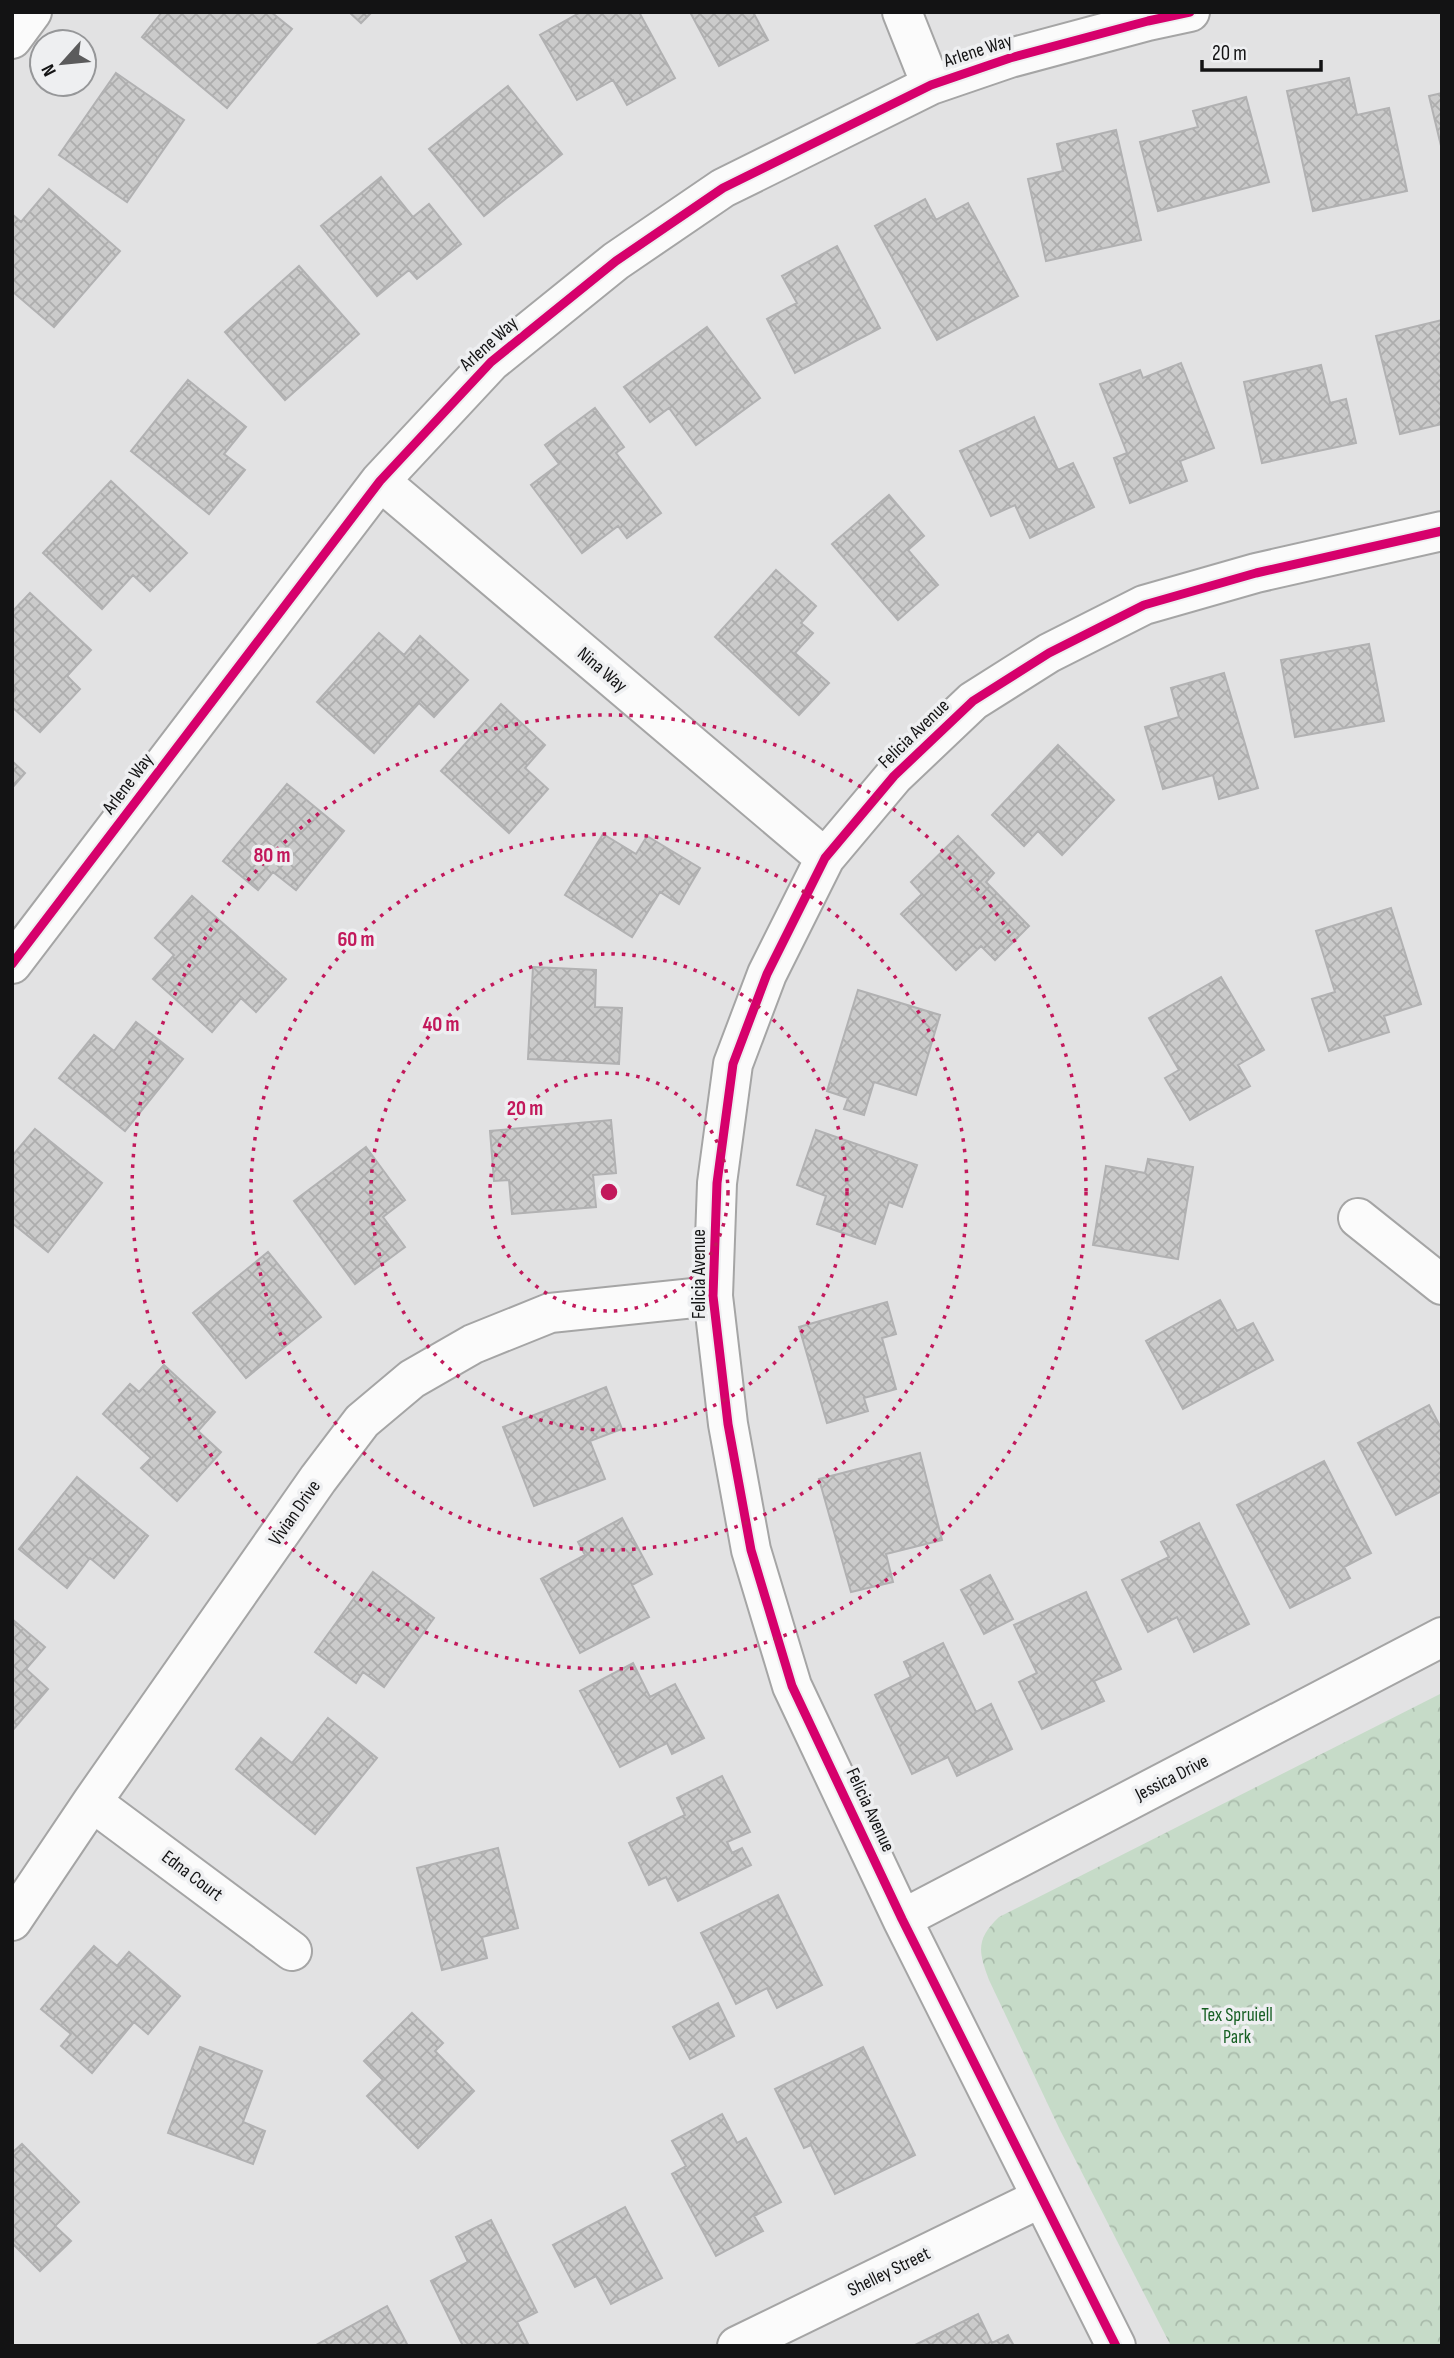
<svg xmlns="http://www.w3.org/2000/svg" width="1454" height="2358" font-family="'Sofia Sans Condensed',sans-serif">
<defs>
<pattern id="park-crowns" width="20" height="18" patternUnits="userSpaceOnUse" patternTransform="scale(1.75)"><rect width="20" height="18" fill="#c6dbc8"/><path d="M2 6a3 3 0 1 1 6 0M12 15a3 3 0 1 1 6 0" fill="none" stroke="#a9bbab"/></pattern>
<pattern id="building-cross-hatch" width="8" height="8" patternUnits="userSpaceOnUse" patternTransform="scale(1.75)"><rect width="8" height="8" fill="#cbcbcb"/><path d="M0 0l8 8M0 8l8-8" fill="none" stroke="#adadad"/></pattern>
</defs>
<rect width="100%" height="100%" fill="#e2e2e3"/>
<path fill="url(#park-crowns)" d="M1442 1693V2346H1171L1060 2130 989 1980C978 1951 976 1939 999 1917Z"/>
<path fill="url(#building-cross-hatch)" stroke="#b1b1b2" stroke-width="2" d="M162 12H271L292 29 227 108 142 37Z
M349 12H372L361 23Z
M581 12H639L675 78 627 105 613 80 577 100 540 35Z
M690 12H753L768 40 719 66Z
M116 73 184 120 127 202 59 155Z
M1349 78 1357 115 1389 108 1407 191 1313 211 1287 91Z
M508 86 562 154 484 216 429 149Z
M1442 93V150L1429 96Z
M1246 97 1269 182 1158 211 1140 142 1198 127 1193 111Z
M1116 130 1141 240 1046 261 1028 179 1063 171 1057 144Z
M381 177 413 217 429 204 461 244 417 279 409 270 377 296 321 226Z
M49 189 120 251 54 327 12 291V214L21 222Z
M925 199 936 220 968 203 1018 296 937 340 875 226Z
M837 246 880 328 795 373 767 319 797 303 782 276Z
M299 266 359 334 285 400 225 332Z
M1442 320V424L1400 434 1376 336Z
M707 327 760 398 696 445 669 408 650 422 624 387Z
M1181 363 1214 448 1180 461 1187 481 1130 503 1114 458 1127 453 1100 384 1140 370 1143 378Z
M1321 365 1330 403 1346 399 1356 443 1262 463 1244 382Z
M188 380 246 427 224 454 245 470 209 514 131 451Z
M595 408 624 447 616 453 661 513 627 538 618 526 582 553 531 485 559 464 545 445Z
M1034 417 1058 470 1073 463 1094 507 1030 538 1015 505 991 516 960 451Z
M111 481 187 553 150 591 133 575 102 609 43 553Z
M889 495 924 536 908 550 938 585 898 620 832 544Z
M776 570 816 606 801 623 813 633 795 653 829 683 799 715 715 637Z
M30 593 91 650 67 676 80 689 40 732 12 707V694L15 690 12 687V612Z
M379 633 404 655 420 636 468 680 434 717 419 703 374 753 317 702Z
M1369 644 1384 721 1295 737 1281 660Z
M1224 673 1258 788 1219 799 1213 775 1163 789 1145 727 1179 717 1171 688Z
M501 704 545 745 525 768 548 789 509 833 441 771Z
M1058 745 1114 800 1062 855 1038 831 1024 846 992 815Z
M12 761 25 773 12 788Z
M287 784 344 831 296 890 273 872 258 890 223 861Z
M603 834 636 854 647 836 700 868 679 904 660 892 632 937 565 895Z
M958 836 994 873 986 882 1029 926 995 960 981 946 956 970 901 914 922 894 911 882Z
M192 896 286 979 256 1012 241 998 212 1032 153 979 174 955 155 938Z
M1391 908 1421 1004 1384 1016 1389 1032 1329 1051 1312 999 1335 992 1316 931Z
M533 967 596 970 595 1007 622 1008 619 1064 528 1059Z
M1221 977 1264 1050 1238 1065 1250 1086 1190 1120 1165 1078 1179 1070 1149 1018Z
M858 990 940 1015 916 1095 874 1082 864 1115 844 1109 848 1098 827 1091Z
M136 1022 183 1059 125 1131 59 1078 94 1035 114 1051Z
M611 1120 616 1173 593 1175 596 1207 512 1214 509 1180 494 1181 490 1131Z
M35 1129 102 1183 48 1252 12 1223V1156Z
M816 1130 917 1165 902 1207 889 1202 875 1244 817 1224 826 1196 797 1185Z
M366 1147 405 1200 383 1217 405 1247 355 1284 294 1201Z
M1148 1159 1193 1167 1178 1259 1093 1245 1106 1166 1145 1173Z
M268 1252 321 1317 246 1378 193 1313Z
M1220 1300 1237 1331 1253 1323 1273 1360 1183 1409 1146 1341Z
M887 1302 896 1334 882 1338 896 1389 864 1398 868 1411 827 1423 799 1327Z
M164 1365 215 1412 198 1431 221 1452 177 1501 141 1468 151 1458 103 1414 130 1384 139 1392Z
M606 1387 622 1429 590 1441 605 1479 534 1506 503 1427Z
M1429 1405 1442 1430V1491L1396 1515 1358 1443Z
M920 1453 942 1540 886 1554 893 1582 851 1592 819 1479Z
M1324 1461 1371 1553 1344 1567 1350 1578 1290 1608 1237 1505Z
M77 1477 148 1536 114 1578 90 1558 67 1588 19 1549Z
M622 1518 652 1574 632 1585 649 1617 580 1653 541 1579 585 1555 578 1542Z
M1199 1523 1249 1624 1194 1652 1177 1617 1148 1632 1122 1580 1169 1557 1161 1542Z
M373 1572 434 1618 384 1687 363 1672 356 1683 315 1652Z
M990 1575 1013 1619 984 1634 961 1590Z
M1086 1592 1121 1669 1094 1681 1104 1701 1042 1729 1019 1682 1037 1673 1014 1625Z
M12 1619 45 1647 26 1669 48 1689 12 1731Z
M943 1643 976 1712 991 1704 1012 1749 957 1776 948 1757 912 1774 875 1695 911 1677 904 1662Z
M633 1663 650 1697 675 1684 704 1738 672 1754 667 1743 620 1767 580 1691Z
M328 1718 377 1758 315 1834 236 1769 261 1738 292 1763Z
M722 1776 750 1832 727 1842 732 1853 742 1848 751 1865 678 1901 666 1877 649 1885 629 1843 685 1815 677 1798Z
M498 1848 518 1928 482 1937 487 1958 442 1970 417 1868Z
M778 1895 822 1985 777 2008 767 1988 736 2004 701 1933Z
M94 1946 117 1966 129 1952 180 1996 148 2034 134 2022 92 2073 61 2046 71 2034 41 2009Z
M718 2003 734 2036 690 2059 673 2027Z
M412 2013 443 2043 435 2051 474 2091 418 2148 367 2096 383 2080 364 2061Z
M200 2047 262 2071 243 2122 265 2131 253 2164 168 2133Z
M863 2047 915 2155 835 2194 811 2145 804 2148 775 2089Z
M722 2114 737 2143 746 2138 781 2202 754 2216 763 2231 716 2256 672 2174 686 2166 672 2141Z
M22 2144 79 2202 55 2226 71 2241 40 2271 12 2243V2153Z
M625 2207 662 2278 611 2304 596 2276 575 2287 553 2245Z
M491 2220 537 2312 517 2322 529 2346H463L431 2281 468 2262 456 2237Z
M387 2306 408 2346H316V2345Z
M978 2314 992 2343 1008 2335 1014 2346H913Z"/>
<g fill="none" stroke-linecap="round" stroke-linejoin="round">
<defs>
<path id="minor" d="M902 12 931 85
M12 39 32 12
M380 481 825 858
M12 964 380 481 491 362 616 261 723 188 931 85 1010 58 1148 21 1190 12
M1358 1218 1442 1285
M92 1802 292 1951
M902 1919 1442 1637
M12 1921 92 1802 318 1479 362 1421 412 1379 473 1344 550 1313 713 1296
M737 2346 1041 2198
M1116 2346 902 1919 792 1686 751 1550 728 1424 713 1296 717 1183 733 1064 767 974 825 858 894 776 973 701 1049 653 1144 605 1256 573 1442 531"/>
</defs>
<use href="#minor" stroke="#a5a5a5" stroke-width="42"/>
<use href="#minor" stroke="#fbfbfb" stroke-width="38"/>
<defs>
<path id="cycleway" d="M12 964 380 481 491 362 616 261 723 188 931 85 1010 58 1148 21 1190 12
M1116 2346 902 1919 792 1686 751 1550 728 1424 713 1296 717 1183 733 1064 767 974 825 858 894 776 973 701 1049 653 1144 605 1256 573 1442 531"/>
</defs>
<use href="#cycleway" stroke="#eeeff1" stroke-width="13"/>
<use href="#cycleway" stroke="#d6006c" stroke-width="9"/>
</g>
<g fill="none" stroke="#c2185b" stroke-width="3.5" stroke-dasharray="3.5 7">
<circle cx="609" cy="1192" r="119"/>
<circle cx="609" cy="1192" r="238"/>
<circle cx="609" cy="1192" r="358"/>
<circle cx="609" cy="1192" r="477"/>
</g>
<g text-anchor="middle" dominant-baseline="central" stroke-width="7" stroke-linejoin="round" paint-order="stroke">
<g font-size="19" fill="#131314" stroke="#eeeff1">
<text transform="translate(978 51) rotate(-18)">Arlene Way</text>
<text transform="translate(489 344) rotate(-42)">Arlene Way</text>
<text transform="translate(602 670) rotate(40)">Nina Way</text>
<text transform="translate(914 734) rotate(-44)">Felicia Avenue</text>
<text transform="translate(128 784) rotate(-53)">Arlene Way</text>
<text transform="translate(699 1274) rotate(-90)">Felicia Avenue</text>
<text transform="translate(295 1513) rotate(-55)">Vivian Drive</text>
<text transform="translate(1172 1778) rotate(-27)">Jessica Drive</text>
<text transform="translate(870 1810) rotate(65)">Felicia Avenue</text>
<text transform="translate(192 1876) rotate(37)">Edna Court</text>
<text transform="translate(889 2272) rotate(-26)">Shelley Street</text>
</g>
<g font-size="19" fill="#165f23" stroke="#eeeff1">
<text x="1237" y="2015">Tex Spruiell<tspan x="1237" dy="22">Park</tspan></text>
</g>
</g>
<circle cx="609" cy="1192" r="10" fill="#c2185b" stroke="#eeeff1" stroke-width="3.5"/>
<g font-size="21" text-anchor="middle" font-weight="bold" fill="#c2185b" stroke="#eeeff1" stroke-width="7" stroke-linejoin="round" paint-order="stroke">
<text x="272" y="862">80 m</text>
<text x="356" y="946">60 m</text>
<text x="441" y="1031">40 m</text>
<text x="525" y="1115">20 m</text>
</g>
<rect width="1454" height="2358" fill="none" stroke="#131314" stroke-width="28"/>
<g transform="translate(63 63) rotate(243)"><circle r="33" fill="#eeeff1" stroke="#969799" stroke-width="2"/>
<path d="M0-5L12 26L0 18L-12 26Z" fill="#5b5b5c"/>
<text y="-10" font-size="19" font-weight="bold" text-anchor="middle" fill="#131314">N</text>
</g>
<path d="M1202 60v10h119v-10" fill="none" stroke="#131314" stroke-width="3.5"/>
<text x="1212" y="60" font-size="21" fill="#131314" stroke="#eeeff1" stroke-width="5" paint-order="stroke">20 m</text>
</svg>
